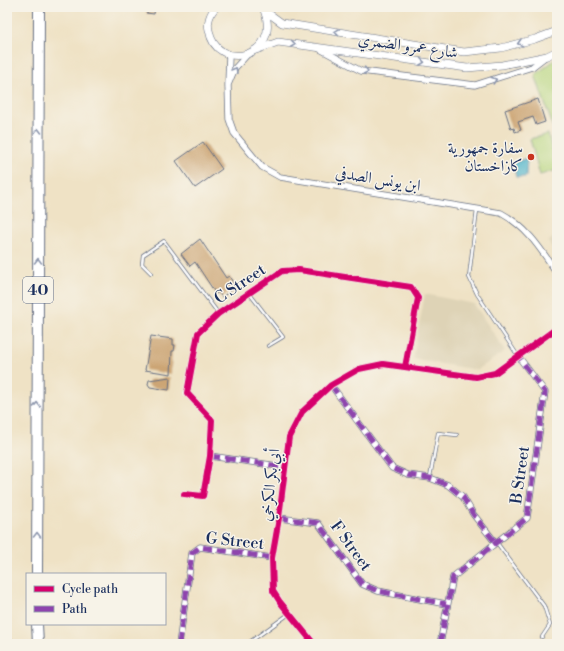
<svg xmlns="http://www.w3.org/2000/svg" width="564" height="651" font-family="'Libre Bodoni',Amiri,serif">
<rect width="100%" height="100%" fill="#f7f3e8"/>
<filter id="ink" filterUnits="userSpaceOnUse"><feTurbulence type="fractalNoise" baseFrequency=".025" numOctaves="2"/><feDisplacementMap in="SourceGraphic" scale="8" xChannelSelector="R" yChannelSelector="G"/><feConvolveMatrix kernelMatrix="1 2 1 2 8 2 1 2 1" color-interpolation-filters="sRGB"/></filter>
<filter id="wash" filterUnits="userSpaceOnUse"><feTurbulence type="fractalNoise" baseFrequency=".012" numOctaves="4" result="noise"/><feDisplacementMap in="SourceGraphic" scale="16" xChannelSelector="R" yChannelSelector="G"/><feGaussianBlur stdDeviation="0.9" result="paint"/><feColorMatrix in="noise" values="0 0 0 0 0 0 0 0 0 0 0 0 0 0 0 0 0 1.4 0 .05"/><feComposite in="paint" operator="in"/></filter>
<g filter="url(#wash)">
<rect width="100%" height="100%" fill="#efe2c5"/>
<path fill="#ded3b6" d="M557 234V254L548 242Z
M425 294 474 304 505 351 477 370 413 359Z"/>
<path fill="#b6d57d" stroke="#68826e" d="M557 58V138L535 75Z
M548 134 557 170 540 175 530 139Z"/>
<path fill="#4bb3ca" stroke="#337194" d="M527 158 526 177H516L513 163Z"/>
<g id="blocks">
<path fill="#cca574" d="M147 7H155L154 14 146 13Z
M538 99 545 122 536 125 533 117 518 122 521 130 515 132 514 128 511 129 505 110Z
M203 142 222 169 195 188 176 161Z
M200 239 226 278 229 276 236 287 222 297 218 292 216 294 195 262 190 266 181 254Z
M151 336 173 339V345H175L174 351H172L171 374 145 370Z
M170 377 169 390 150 387 148 384 149 380Z"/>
</g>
</g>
<g filter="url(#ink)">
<use href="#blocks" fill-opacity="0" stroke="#656e82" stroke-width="1"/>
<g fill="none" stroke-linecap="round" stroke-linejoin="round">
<defs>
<path id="service" d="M477 210 469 277 477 294 518 356
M151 273 142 264 143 255 164 241 218 313
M249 293 283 337 268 346
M430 477 438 433 457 435
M497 543 544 606 550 625 542 637
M247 644 289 614"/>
<path id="minor" d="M320 49 361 71 475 85 532 67 545 57
M229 55 228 85 235 68 247 55
M228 85 229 119 234 133 262 167 280 177 501 213C528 228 540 248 557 273
M331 385 392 468 408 475 430 478 448 485 463 497 473 514 495 542
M210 456 285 467
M184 494 203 496 210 456 212 420 187 393 198 333 218 314 282 271 299 270 411 287 418 298 405 367
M279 518 318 523 362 584 378 591 446 604
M179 644 192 553 200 547 272 558
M314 644 280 602 273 591 272 558 279 518 289 437 302 412 331 385 359 369 383 364 476 377 495 373 557 328
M440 644 453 577 527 518 545 392 518 356"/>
<path id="tertiary" d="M216 7C210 13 207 22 209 30 216 74 283 57 264 10
M264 10 282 23 464 52 501 48 535 39 557 31
M256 50 278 42 467 68 502 65 547 56 557 51"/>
<path id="motorway" d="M37 574 39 7
M37 624 38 644
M7 641V644"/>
</defs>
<use href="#service" stroke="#656e82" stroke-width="4"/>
<use href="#minor" stroke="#656e82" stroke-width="7"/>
<use href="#tertiary" stroke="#656e82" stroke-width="8"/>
<use href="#motorway" stroke="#656e82" stroke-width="12"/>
<use href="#service" stroke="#fff" stroke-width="2.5"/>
<use href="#minor" stroke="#fff" stroke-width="5.5"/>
<use href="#tertiary" stroke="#fff" stroke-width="7"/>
<use href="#motorway" stroke="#fff" stroke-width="10"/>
<path stroke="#8e44ad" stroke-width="5" stroke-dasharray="10 5" stroke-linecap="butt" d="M331 385 392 468 408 475 430 478 448 485 463 497 473 514 495 542
M210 456 285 467
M279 518 318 523 362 584 378 591 446 604
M179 644 192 553 200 547 272 558
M440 644 453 577 527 518 545 392 518 356"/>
<defs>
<path id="cycleway" d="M184 494 203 496 210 456 212 420 187 393 198 333 218 314 282 271 299 270 411 287 418 298 405 367
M314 644 280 602 273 591 272 558 279 518 289 437 302 412 331 385 359 369 383 364 476 377 495 373 557 328"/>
</defs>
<use href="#cycleway" stroke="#f7f3e8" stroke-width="8"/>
<use href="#cycleway" stroke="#d6006c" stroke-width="6"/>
</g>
<defs><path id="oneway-chevron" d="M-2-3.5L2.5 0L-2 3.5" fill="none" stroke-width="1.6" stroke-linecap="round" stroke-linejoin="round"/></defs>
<g stroke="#8d97ae">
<use href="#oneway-chevron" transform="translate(337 32) rotate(-171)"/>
<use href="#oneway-chevron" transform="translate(520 43) rotate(165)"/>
<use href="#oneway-chevron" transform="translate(293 44) rotate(8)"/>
<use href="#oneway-chevron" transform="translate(422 62) rotate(8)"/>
<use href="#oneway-chevron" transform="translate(235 70) rotate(-60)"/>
<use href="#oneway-chevron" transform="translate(366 71) rotate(11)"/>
<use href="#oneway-chevron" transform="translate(494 80) rotate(-18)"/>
<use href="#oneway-chevron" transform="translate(38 131) rotate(-90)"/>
<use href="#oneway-chevron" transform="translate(38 261) rotate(-90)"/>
<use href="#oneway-chevron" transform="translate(37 405) rotate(-90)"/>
<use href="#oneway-chevron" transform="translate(37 535) rotate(-90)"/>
</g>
</g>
<circle fill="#c8321e" stroke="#f7f3e8" stroke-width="1.5" cx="531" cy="157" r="4"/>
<g text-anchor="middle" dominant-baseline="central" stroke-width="3" stroke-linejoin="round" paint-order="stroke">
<rect fill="#f7f3e8" stroke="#5d6a87" stroke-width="1" x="23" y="277" width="30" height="26" rx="3"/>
<g font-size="15" font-weight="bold" fill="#1b2f5e">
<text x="38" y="290">40</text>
</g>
<g font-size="16" fill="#1b2f5e" stroke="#f7f3e8">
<text transform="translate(408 46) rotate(8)">شارع عمرو الضمري</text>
<text transform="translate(378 179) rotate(9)">ابن يونس الصدفي</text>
<text transform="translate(240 284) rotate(-34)">C Street</text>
<text transform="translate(520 475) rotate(-82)">B Street</text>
<text transform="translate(270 485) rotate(-83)">أبي بكر الكرخي</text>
<text transform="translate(235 541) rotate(6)">G Street</text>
<text transform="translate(351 546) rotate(54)">F Street</text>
</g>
<g font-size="16" fill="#1b2f5e" stroke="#f7f3e8" text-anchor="end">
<text x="523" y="148">سفارة جمهورية<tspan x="523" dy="18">كازاخستان</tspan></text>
</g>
</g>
<rect width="564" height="651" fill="none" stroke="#f7f3e8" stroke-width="24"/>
<rect x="26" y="573" width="140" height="52" fill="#f7f3e8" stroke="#9fa5b1"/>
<rect x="34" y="586" width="20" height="6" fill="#d6006c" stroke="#9fa5b1"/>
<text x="62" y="593" font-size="12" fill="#1b2f5e">Cycle path</text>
<rect x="34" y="606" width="20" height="6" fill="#8e44ad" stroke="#9fa5b1"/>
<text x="62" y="613" font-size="12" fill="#1b2f5e">Path</text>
</svg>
